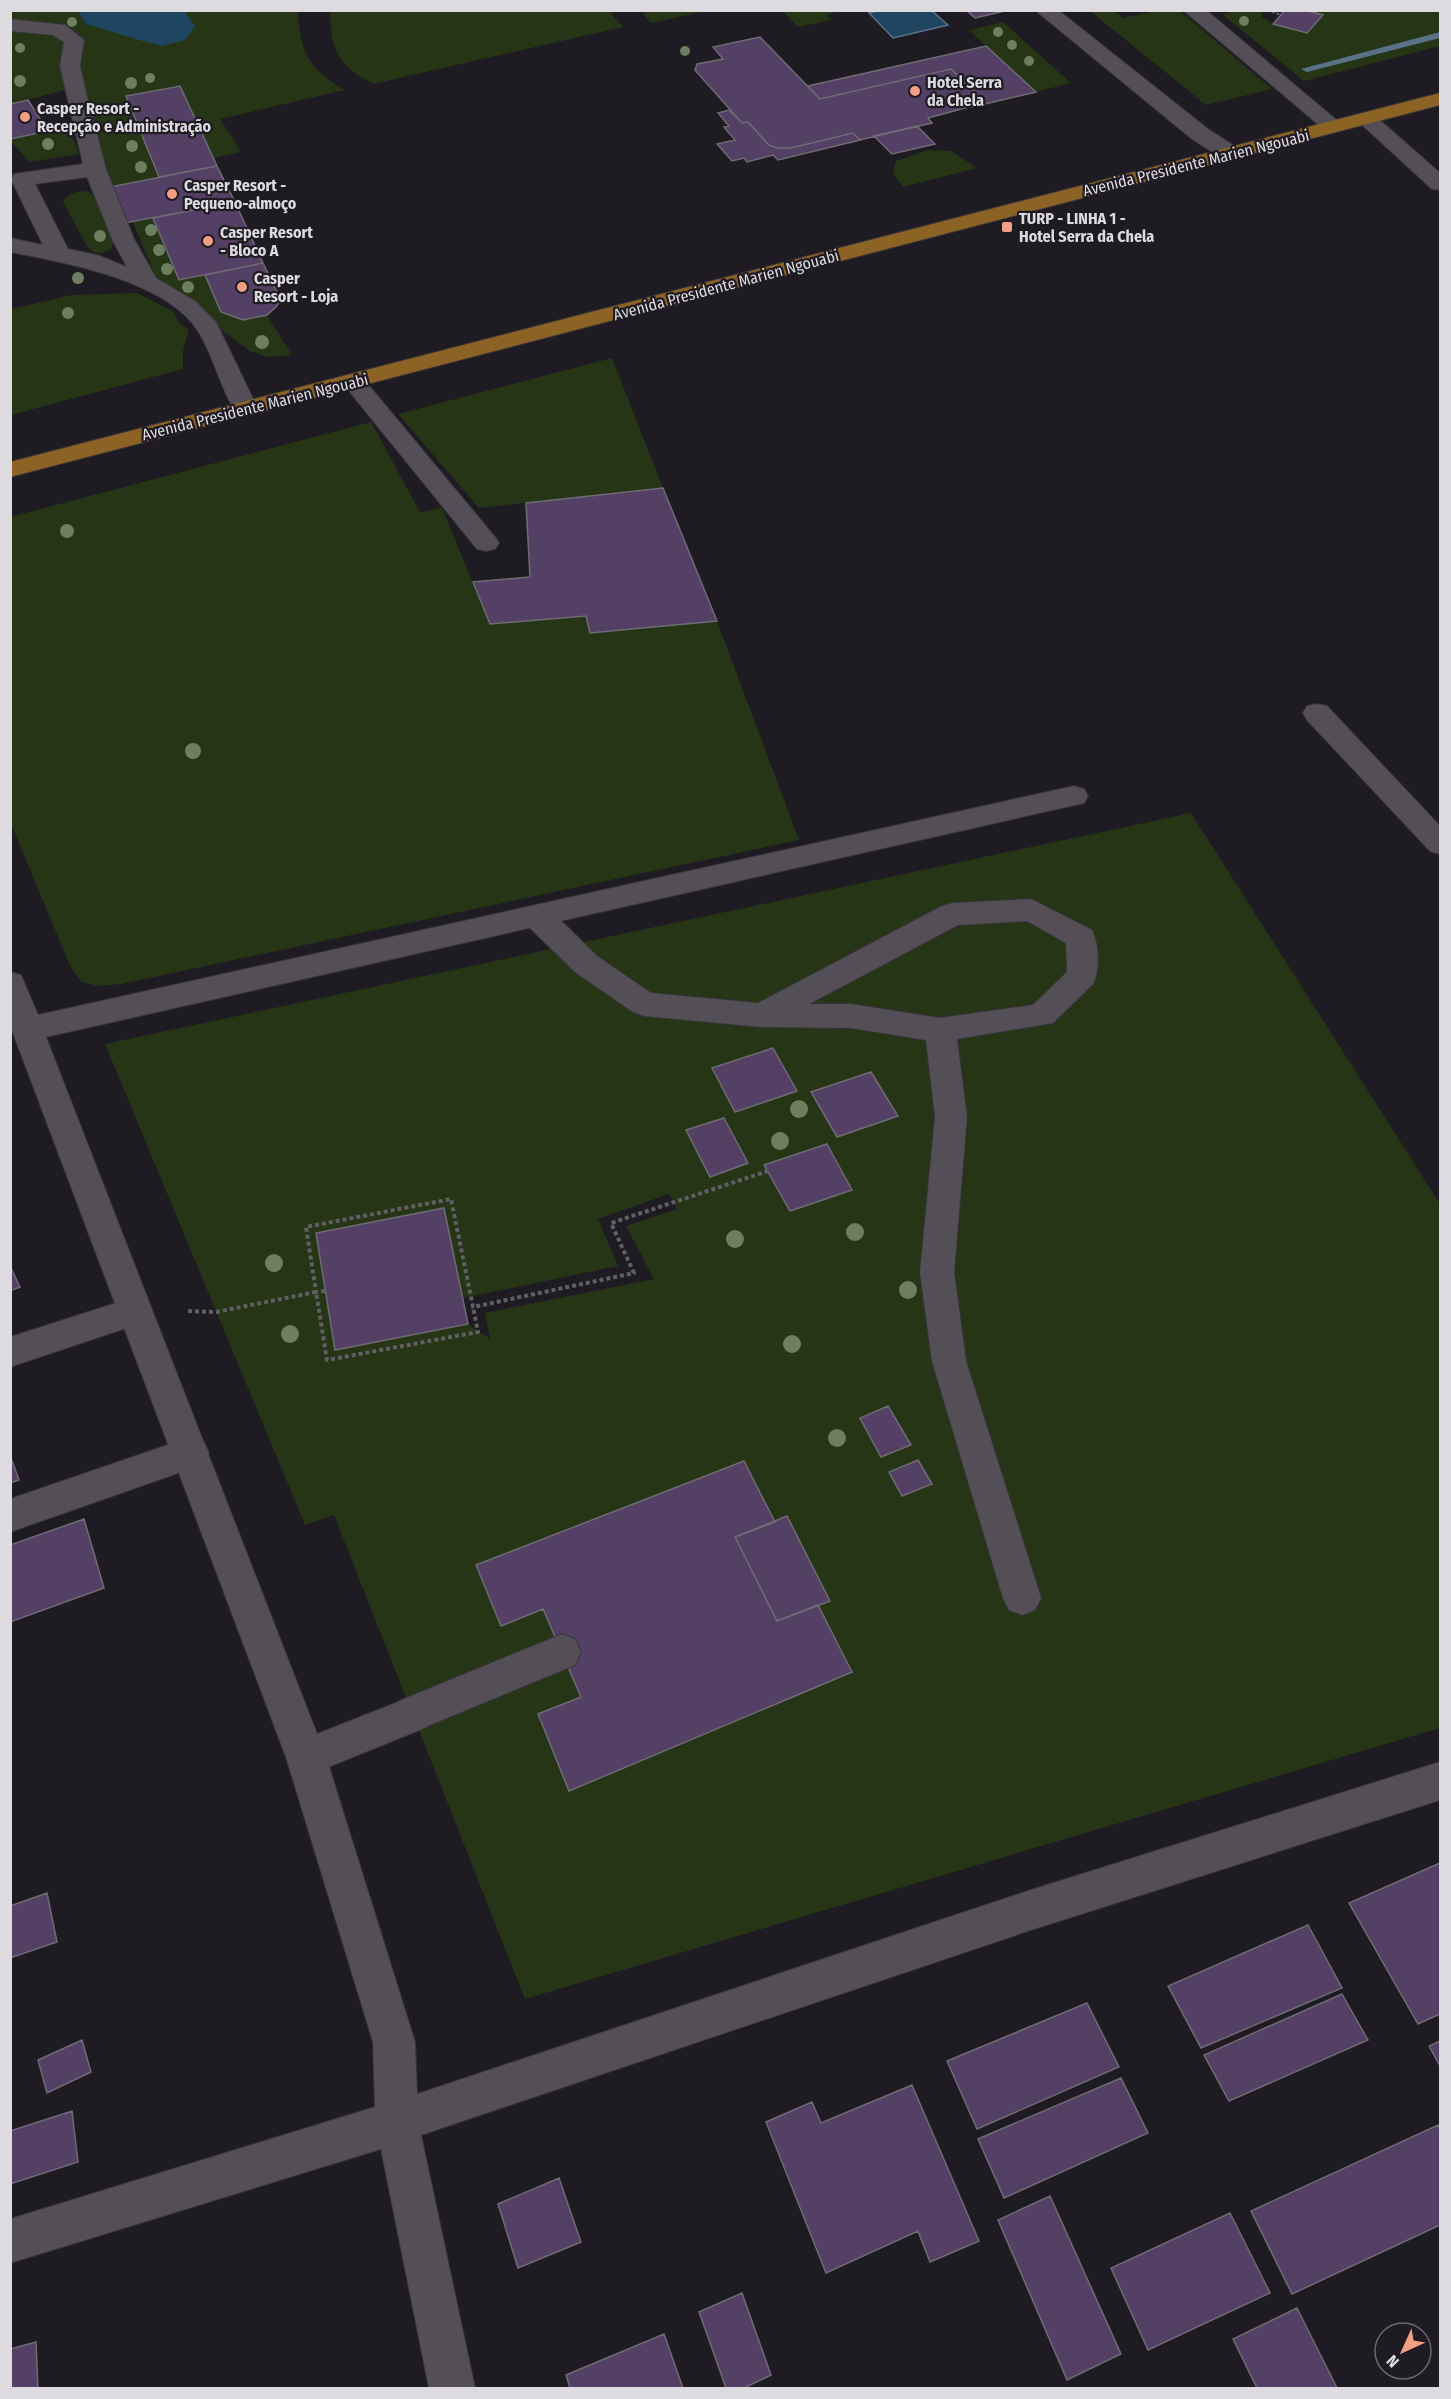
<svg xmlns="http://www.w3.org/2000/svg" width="1451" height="2399" font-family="'Fira Sans Condensed',sans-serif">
<rect width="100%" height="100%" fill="#1f1b22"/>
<path fill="#253516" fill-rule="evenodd" d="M11 10 298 11C300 52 308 69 345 90L220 119 241 152 214 158 180 86 126 96 159 177 110 187 95 169 65 90 11 104Z
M832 10 836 12 826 15 831 20 798 27 783 11Z
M330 11H609L623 27 373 84C337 64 331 51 330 11Z
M641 11H706L651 23Z
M1090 11H1114L1123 18 1156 11H1180L1272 89 1206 105Z
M1235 11H1261L1262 17 1273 24 1285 11H1440V46L1304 81 1222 14Z
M1003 22 1071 83 1036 92 969 30Z
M69 128 79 154 30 162 11 142 10 139Z
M927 150 951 151 977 168 903 187 893 173 896 161Z
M87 191 95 196 113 243 111 249 102 253 93 252 87 246 63 202C68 192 76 192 87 191Z
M153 218 179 280 205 275C221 312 223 324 267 315L292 355 268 357 250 351 221 330 209 315 159 285 133 222Z
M137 293 174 312 179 323 189 330 183 350V369L11 415V309L72 295Z
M612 358 663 488 479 508 398 414Z
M371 422 420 512 442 508 490 624 586 616 591 633 717 621 799 840 121 984 98 986 82 982 71 968 11 824 10 517Z
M1191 813 1440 1204V1728L525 1999 334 1515 305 1525 105 1044ZM669 1194 677 1209 626 1226 654 1279 485 1313 490 1339 468 1324 335 1350 316 1233 444 1208 463 1298 618 1266 598 1219Z"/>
<path fill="#204561" stroke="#597287" stroke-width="1.5" d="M882 10 932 11 948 25 893 38 869 13Z"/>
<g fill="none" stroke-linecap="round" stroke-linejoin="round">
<path fill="#597287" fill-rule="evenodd" d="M1440 32V38L1307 72 1301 69Z"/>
<path fill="#204561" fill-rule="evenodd" d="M77 10H180L185 12 195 26 185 40 162 46 139 40 86 24Z"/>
</g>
<path fill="#544065" stroke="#6f6b74" stroke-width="1.5" d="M966 10H1009L975 18Z
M1285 10H1304L1323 15 1307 33 1273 24Z
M760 37 820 99 951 69 977 95 970 97 976 105 928 118 932 123 860 140 853 133 791 148H777L769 145 748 122 742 123 695 70 697 64 723 59 713 47Z
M986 46 1036 92 972 107 975 102 970 97 977 95 951 69 820 99 808 86Z
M180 86 217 166 159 177 126 96Z
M28 100 48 131 10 139V104Z
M729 110 742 123 748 122 769 145 777 148H791L853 133 860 140 778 160 773 155 747 162 744 158 732 161 717 144 735 140 724 127 729 126 718 113Z
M917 126 935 144 892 154 874 136Z
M217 166 235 202 125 223 110 187Z
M235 202 263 263 179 280 153 218Z
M263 263 281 300 276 307 267 315 243 320 221 312 205 275Z
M663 488 717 621 590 633 586 616 490 624 473 582 530 577 526 503Z
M773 1048 797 1091 735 1112 712 1068Z
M871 1072 898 1116 837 1137 811 1092Z
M724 1118 748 1163 710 1177 686 1130Z
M827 1144 852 1190 790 1211 764 1165Z
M444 1208 468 1324 335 1350 316 1233Z
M10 1266 20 1287 10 1291Z
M888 1406 911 1445 881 1457 860 1418Z
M10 1455 19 1480 10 1483Z
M918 1460 932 1484 902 1496 889 1472Z
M744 1461 775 1522 735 1537 777 1621 818 1605 852 1672 569 1791 538 1714 581 1697 543 1609 501 1626 476 1565Z
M787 1516 830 1601 777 1621 735 1537Z
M84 1519 104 1588 10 1622V1545Z
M1440 1863V2014L1418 2024 1349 1903Z
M47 1893 57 1942 10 1958V1906Z
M1308 1925 1342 1988 1201 2048 1168 1986Z
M1342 1994 1368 2040 1229 2101 1204 2055Z
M1087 2003 1119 2067 977 2129 947 2061Z
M82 2040 91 2072 47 2093 38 2060Z
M1440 2041V2066L1429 2046Z
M1121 2078 1148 2133 1004 2198 978 2139Z
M912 2085 979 2241 930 2262 918 2231 826 2273 766 2122 812 2102 821 2123Z
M72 2111 78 2162 10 2184V2131Z
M1438 2125 1440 2130V2225L1292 2294 1251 2211Z
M559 2178 581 2242 518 2268 498 2204Z
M1050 2196 1121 2354 1067 2380 998 2220Z
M1230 2213 1270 2293 1148 2350 1111 2268Z
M742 2293 771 2375 744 2388H726L699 2312Z
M1297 2308 1337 2388H1257L1233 2339Z
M664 2334 683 2388H570L566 2375Z
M36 2342 38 2388H10V2349Z"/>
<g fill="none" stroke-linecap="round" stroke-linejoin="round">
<defs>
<path id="lane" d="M1035 10H1058L1208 129 1239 149 1242 154 1239 159H1223L1192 139Z
M1183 10H1206L1340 123 1344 127 1340 131H1326Z
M353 374 361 376 495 537 499 543 495 549 486 551 477 549 345 386 341 381 345 376Z
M1031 899 1092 930C1099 944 1100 970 1093 984L1053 1023 957 1039 967 1117 954 1272 966 1361 1041 1598 1035 1610 1022 1615 1009 1610 1003 1598 932 1361 920 1272 935 1117 926 1040 851 1028 762 1027 644 1016 633 1012 575 972 527 925 523 917 527 909 538 906 549 909 597 956 651 993 758 1003 942 906 953 903ZM1027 921 1066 943 1067 972 1033 1005 940 1018 851 1004H809L958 925Z
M135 1297 147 1301 152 1311 147 1321 10 1367V1337Z
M191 1437 204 1442 209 1453 204 1464 10 1532V1499Z
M413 1696 427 1701 432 1714 427 1727 306 1776 292 1770 286 1757 292 1744Z"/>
<path id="street" d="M10 19 65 25 84 40 80 66 87 96 106 169 134 239 156 278 195 301 216 322 258 409 255 414 246 416 237 414C220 389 214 356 198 331 167 281 64 262 10 252V238L43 245 11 179 14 174 83 164 60 66 64 42 53 35 10 31ZM87 177 112 239 127 267 97 255 68 249 35 184Z
M1367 113 1374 115 1440 173V190L1432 189 1360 123 1356 119 1360 115Z
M1317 704 1327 706 1440 826V854L1430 851 1307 720 1303 713 1307 706Z
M1074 786 1084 789 1088 796 1084 803 46 1037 326 1757 415 2042 417 2094 1034 1889 1440 1762V1800L1034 1929 421 2135 475 2388H429L381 2149 10 2263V2219L375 2107 373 2042 286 1757 10 1025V972L21 975 38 1015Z
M562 1634 575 1639 581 1652 575 1665 413 1732 399 1727 394 1714 399 1701Z"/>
<path id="primary" d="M1440 93V105L10 477V462Z"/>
</defs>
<use href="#lane" stroke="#38353a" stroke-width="2"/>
<use href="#street" stroke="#38353a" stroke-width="2"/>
<use href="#primary" stroke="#38353a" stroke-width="2"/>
<path stroke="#615e64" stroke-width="2" stroke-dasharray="3 2" stroke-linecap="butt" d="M1267 10 1281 15"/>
<path stroke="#615e64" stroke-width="4" stroke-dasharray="4 3" stroke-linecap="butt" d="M325 1291 316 1292 306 1227 451 1199 473 1307 634 1273 611 1223 768 1171
M188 1311 216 1312 316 1292 327 1360 478 1332 473 1307"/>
<use href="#lane" fill="#544f57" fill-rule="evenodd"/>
<use href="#street" fill="#544f57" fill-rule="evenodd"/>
<use href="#primary" fill="#8c6325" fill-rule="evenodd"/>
</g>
<g fill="#6d7f5f">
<circle cx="1244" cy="21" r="5"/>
<circle cx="72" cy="22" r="5"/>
<circle cx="998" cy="32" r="5"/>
<circle cx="1012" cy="45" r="5"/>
<circle cx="20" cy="48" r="5"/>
<circle cx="685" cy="51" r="5"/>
<circle cx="1029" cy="61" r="5"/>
<circle cx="150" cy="78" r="5"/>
<circle cx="20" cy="81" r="6"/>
<circle cx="131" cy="83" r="6"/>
<circle cx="48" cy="144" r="6"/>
<circle cx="132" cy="146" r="6"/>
<circle cx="141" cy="167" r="6"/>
<circle cx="151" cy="230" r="6"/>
<circle cx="100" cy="236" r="6"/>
<circle cx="159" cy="250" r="6"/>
<circle cx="167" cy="269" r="6"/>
<circle cx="78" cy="278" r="6"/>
<circle cx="188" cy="287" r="6"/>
<circle cx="68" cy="313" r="6"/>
<circle cx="262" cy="342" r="7"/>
<circle cx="67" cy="531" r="7"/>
<circle cx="193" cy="751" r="8"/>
<circle cx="799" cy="1109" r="9"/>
<circle cx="780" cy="1141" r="9"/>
<circle cx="855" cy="1232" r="9"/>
<circle cx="735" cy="1239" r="9"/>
<circle cx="274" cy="1263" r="9"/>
<circle cx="908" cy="1290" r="9"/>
<circle cx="290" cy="1334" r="9"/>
<circle cx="792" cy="1344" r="9"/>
<circle cx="837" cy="1438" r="9"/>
</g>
<g fill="#f39f85" stroke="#1f1b22" stroke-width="2">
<circle cx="915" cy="91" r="6"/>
<circle cx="25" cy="117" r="6"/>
<circle cx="172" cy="194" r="6"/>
<rect x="1001" y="221" width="12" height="12" rx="3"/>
<circle cx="208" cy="241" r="6"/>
<circle cx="242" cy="287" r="6"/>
</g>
<g text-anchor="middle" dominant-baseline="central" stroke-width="4.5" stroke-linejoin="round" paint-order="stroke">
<g font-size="16" font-weight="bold" fill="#dedbe0" stroke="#1f1b22" text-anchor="start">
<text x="927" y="82">Hotel Serra<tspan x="927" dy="18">da Chela</tspan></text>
<text x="37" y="108">Casper Resort -<tspan x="37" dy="18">Recepção e Administração</tspan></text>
<text x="184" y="185">Casper Resort -<tspan x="184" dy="18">Pequeno-almoço</tspan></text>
<text x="1019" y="218">TURP - LINHA 1 -<tspan x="1019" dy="18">Hotel Serra da Chela</tspan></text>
<text x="220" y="232">Casper Resort<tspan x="220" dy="18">- Bloco A</tspan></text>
<text x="254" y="278">Casper<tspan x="254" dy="18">Resort - Loja</tspan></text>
</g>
<g font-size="16" fill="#dedbe0" stroke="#1f1b22">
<text transform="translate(1196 163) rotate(-14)">Avenida Presidente Marien Ngouabi</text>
<text transform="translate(726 285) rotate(-15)">Avenida Presidente Marien Ngouabi</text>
<text transform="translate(255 407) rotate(-14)">Avenida Presidente Marien Ngouabi</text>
</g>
</g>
<rect width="1451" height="2399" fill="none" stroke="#dedbe0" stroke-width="24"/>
<g transform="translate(1403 2351) rotate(225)"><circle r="28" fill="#1f1b22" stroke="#6b686e" stroke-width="1.5"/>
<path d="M0-4.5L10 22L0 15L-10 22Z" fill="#f39f85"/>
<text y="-9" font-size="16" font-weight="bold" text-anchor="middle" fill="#dedbe0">N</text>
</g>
</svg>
